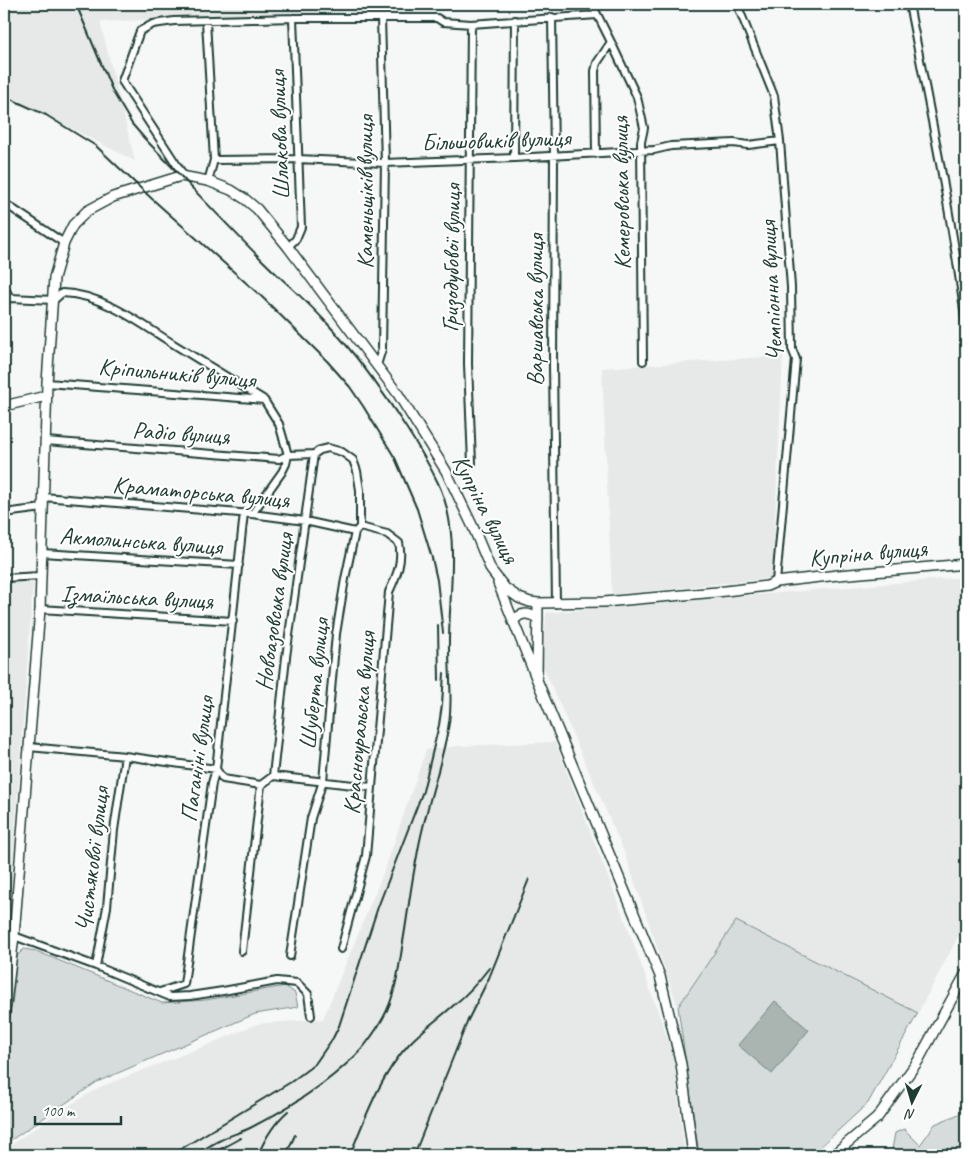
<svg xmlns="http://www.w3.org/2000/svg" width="970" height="1159" font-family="Caveat,sans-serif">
<rect width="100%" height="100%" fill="#f6f7f7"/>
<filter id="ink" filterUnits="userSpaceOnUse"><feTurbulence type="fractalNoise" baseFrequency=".02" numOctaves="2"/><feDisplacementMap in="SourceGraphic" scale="10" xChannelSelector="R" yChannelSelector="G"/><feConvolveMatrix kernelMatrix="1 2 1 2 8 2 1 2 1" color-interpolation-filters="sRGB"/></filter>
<g filter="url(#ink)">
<path fill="#e6e9e8" d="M4 4H523L516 6 432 10 251 15 100 22 135 161 4 94Z
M783 356 772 578 612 595 602 368Z
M966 577V921L918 1013 736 922 678 1007 625 854 543 666 546 613Z
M4 581 33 583 8 930H4Z
M555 742 628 928 673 1054 685 1155H5L8 1147 57 1113 100 1087 210 1044 257 1024 323 1019 385 869 426 750 460 746Z"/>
<path fill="#d6dcdb" stroke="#7a8c88" d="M736 921 918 1013 868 1103 817 1150 810 1155H699L678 1007Z
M24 949 36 951 162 1003 206 1000 285 986 295 993 298 1007 255 1014 97 1082 5 1144 4 1147V1030L12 1005 17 956Z
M966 1111V1155H891L895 1133 904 1129 920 1145 935 1124Z"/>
<path fill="#aab5b1" stroke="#72857f" d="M775 1001 809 1030 772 1074 738 1045Z"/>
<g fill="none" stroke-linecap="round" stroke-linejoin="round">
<defs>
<path id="minor" d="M592 4 611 42 637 97 644 128 641 142 643 361
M737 4 774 96 780 141 791 287 792 349 796 359 776 582
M909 4C930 111 952 217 966 325
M552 17 554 156 553 365 556 604
M206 21 214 160 208 181
M471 24 468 364 472 463
M596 154 595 71 597 63 611 42
M514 158 515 20
M214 160 298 159 385 163 514 158 654 150 671 146 734 143 748 145 780 141
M184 176 122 81 140 31 153 24 174 21 293 18H437L443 22 471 24 597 15
M4 203 64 243
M288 247 296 239 301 227 293 18
M4 287 10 298
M4 300 10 298 54 300 62 293C103 294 141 324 175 345 204 363 234 381 263 399
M377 365 382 349 385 163 381 18
M47 383 264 400 279 424 288 455 286 464 282 472 252 514
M45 441 279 459 288 455 314 454 320 450 328 448 342 452 353 460 357 471 360 490V527L355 532 345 579 336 634 323 781 311 818 290 956
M43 497 252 514 305 521 355 532
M4 513 43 508
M42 553 239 565
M4 578 41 576
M40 609 233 621
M29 747 125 756 216 769 223 779 261 785 273 776 371 787
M273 776 286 657 314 454
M14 936 96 966 170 997 190 996 223 991 277 981 297 983 308 994 311 1016
M341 949 366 856 389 592C397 575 403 561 399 543L387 534 360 527
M242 951 261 785
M96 966 107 907 114 830 125 756
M160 992 184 984 212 783 216 769 244 513"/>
<path id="tertiary" d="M4 406 46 396
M833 1155 877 1118 918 1061 966 973"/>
<path id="secondary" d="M498 583 537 680 660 976 681 1064 693 1155
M513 622C520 612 528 612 538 619
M537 675 538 603
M4 936H14
M4 1019 14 936 40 609 47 383 54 278 64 243 73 225 87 211 113 197 181 176 208 181 231 190 245 199 257 209 288 247 398 394 446 471 473 527 491 570 505 588 519 598 530 602 538 603 604 602 717 592 767 586 776 582 838 575 966 564"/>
</defs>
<use href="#minor" stroke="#1f3d34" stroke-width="10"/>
<use href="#tertiary" stroke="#1f3d34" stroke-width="12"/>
<use href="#secondary" stroke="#1f3d34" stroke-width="12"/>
<use href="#minor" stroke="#fff" stroke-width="6"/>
<use href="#tertiary" stroke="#fff" stroke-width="9"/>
<use href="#secondary" stroke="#fff" stroke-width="9"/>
<path stroke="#1f3d34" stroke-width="2" d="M76 4 113 92 132 124 145 139C184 179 222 220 262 260 282 280 305 299 324 320 356 354 382 390 407 429 418 446 429 464 438 483 462 534 448 594 449 649 449 676 453 702 448 729 440 772 424 813 417 856 411 884 408 913 403 942 400 960 398 979 392 997 387 1014 376 1031 365 1045 359 1053 351 1060 343 1067 315 1092 283 1111 250 1128 242 1132 234 1134 227 1137 215 1142 205 1149 194 1155
M4 96 46 115 96 146 150 197 262 297 327 361 350 387 363 406 395 458 417 509 432 558 437 580 443 633
M438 625 439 680
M171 1155 291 1082 315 1064 333 1038 339 1026 378 907 423 791 439 725 442 705 444 673
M210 1155 241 1138
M258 1155C265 1138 274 1123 288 1111
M286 1155 295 1135
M350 1155C366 1116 380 1076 409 1044 423 1029 440 1018 455 1004 468 994 479 981 489 968
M414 1155 468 1020 489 978 529 879"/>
</g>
</g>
<g text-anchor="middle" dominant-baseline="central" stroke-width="4" stroke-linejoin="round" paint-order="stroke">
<g font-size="24" fill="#1f3d34" stroke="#fff">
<text transform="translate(279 135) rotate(-92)">Шлакова вулиця</text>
<text transform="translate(496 140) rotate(-2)">Більшовиків вулиця</text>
<text transform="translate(365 192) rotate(-90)">Каменьщіків вулиця</text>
<text transform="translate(621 193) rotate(-91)">Кемеровська вулиця</text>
<text transform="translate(451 258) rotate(-89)">Гризодубової вулиця</text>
<text transform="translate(771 291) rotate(-93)">Чемпіонна вулиця</text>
<text transform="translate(535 310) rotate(-90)">Варшавська вулиця</text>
<text transform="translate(177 373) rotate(5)">Кріпильників вулиця</text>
<text transform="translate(181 433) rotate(4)">Радіо вулиця</text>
<text transform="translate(201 492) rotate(5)">Краматорська вулиця</text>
<text transform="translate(486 509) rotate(63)">Купріна вулиця</text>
<text transform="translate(141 541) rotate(4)">Акмолинська вулиця</text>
<text transform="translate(868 553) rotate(-5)">Купріна вулиця</text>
<text transform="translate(137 597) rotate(3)">Ізмаїльська вулиця</text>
<text transform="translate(274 612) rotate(-82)">Новоазовська вулиця</text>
<text transform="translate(314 684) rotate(-84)">Шуберта вулиця</text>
<text transform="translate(359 723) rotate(-85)">Красноуральска вулиця</text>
<text transform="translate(197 759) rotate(-82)">Паганіні вулиця</text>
<text transform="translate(92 859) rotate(-83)">Чистякової вулиця</text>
</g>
</g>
<rect width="970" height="1159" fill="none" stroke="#fff" stroke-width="20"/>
<rect x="10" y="10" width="950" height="1139" fill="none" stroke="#1f3d34" stroke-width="2" filter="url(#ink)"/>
<g transform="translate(912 1102) rotate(185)" stroke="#ffffff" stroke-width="4" paint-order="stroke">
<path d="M0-4L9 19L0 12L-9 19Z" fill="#1f3d34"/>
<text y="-8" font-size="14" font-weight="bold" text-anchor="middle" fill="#1f3d34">N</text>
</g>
<path d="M35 1116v8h86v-8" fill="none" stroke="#1f3d34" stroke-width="2.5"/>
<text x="42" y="1116" font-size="15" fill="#1f3d34" stroke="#ffffff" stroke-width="4" paint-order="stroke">100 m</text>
</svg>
